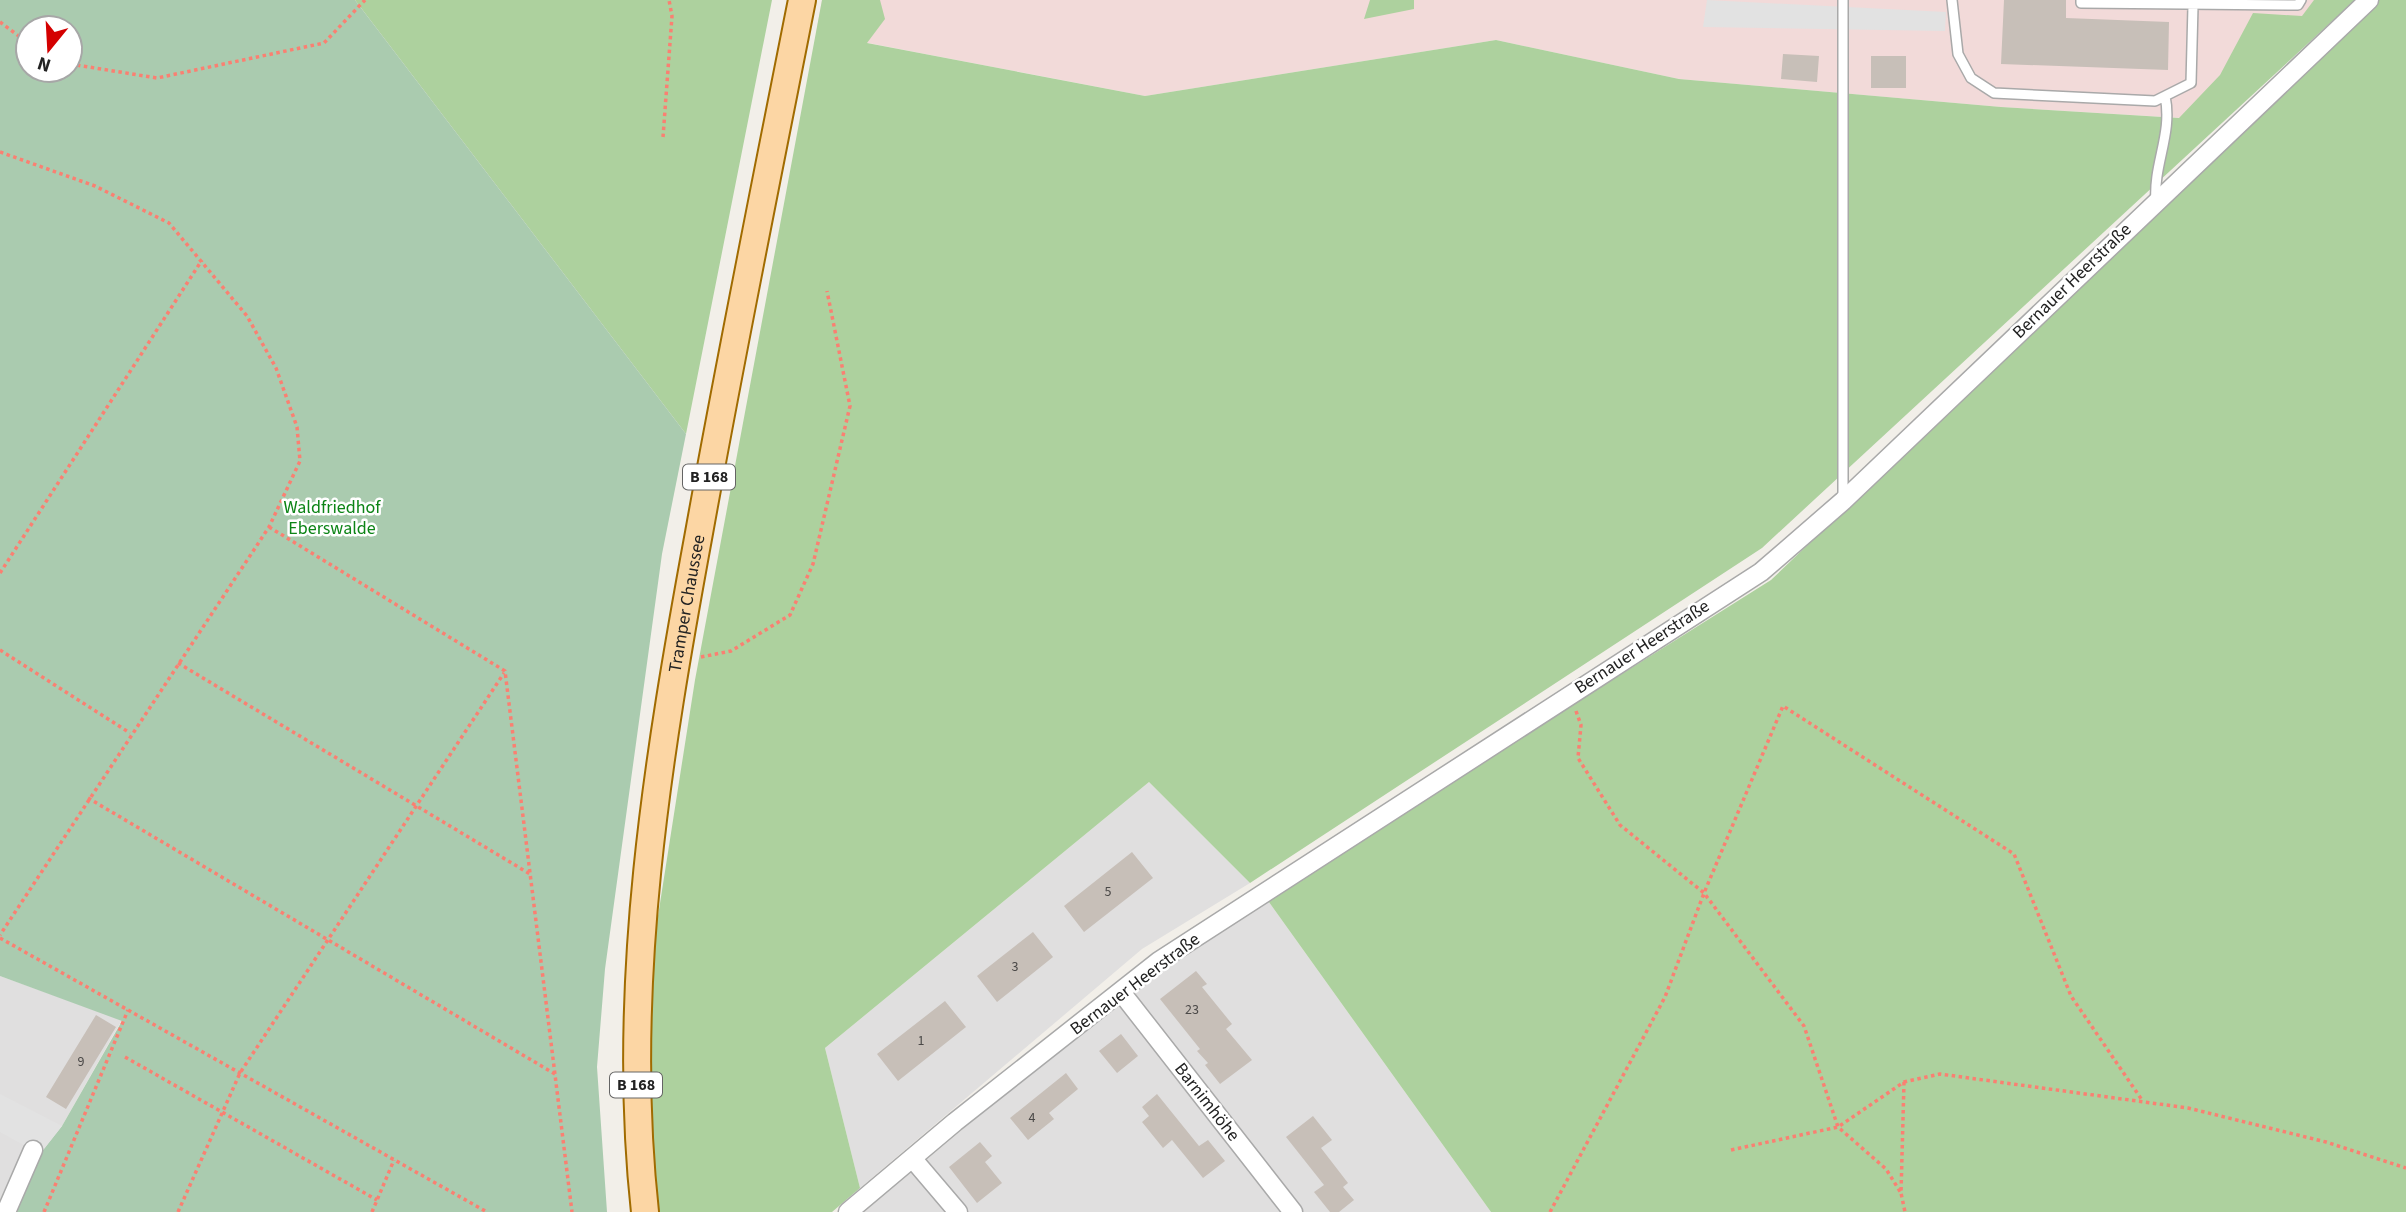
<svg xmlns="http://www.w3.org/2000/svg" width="2406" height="1212" font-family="'Source Sans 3',sans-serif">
<rect width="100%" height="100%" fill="#f2efe9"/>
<path fill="#e0dfdf" d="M1149 782 1250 883 1142 949 860 1188 825 1048Z
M1266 898 1491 1212H864L1159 965Z
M0 976 122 1020 62 1126 41 1154 24 1146 0 1200Z"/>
<path fill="#f2dad9" d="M822 0H2325L2198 119 2001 107 1679 79 1496 40 1145 96 816 33Z"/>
<path fill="#add19e" d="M355 0H772L686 434Z
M822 0H880L885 19 867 43 1145 96 1496 40 1679 79 2001 107 2179 118 2220 75 2253 13 2302 16 2314 0H2355L1762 548 1250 883 1149 782 825 1048 860 1188 832 1212H652L648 1185 650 967 695 680Z
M1370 0H1414V9L1364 19Z
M2378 0H2406V1212H1491L1266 898 1771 580Z"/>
<path fill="#aacbaf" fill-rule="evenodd" d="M0 0H355L686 434 662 554 605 969 597 1067 607 1212H15L40 1154 62 1126 122 1021 0 976ZM28 28H70V70H28Z"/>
<path fill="#e2e2e2" d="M1707 0 1946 12 1945 31 1703 27Z
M0 1094 62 1126 40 1154 0 1132Z"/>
<path fill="#c7bfb8" d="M2004 0H2066V18L2169 22 2168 70 2001 64Z
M1783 54 1819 56 1817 82 1781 79Z
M1871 56H1906V88H1871Z
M1132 852 1153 878 1084 932 1064 906Z
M1033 932 1053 957 997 1002 977 976Z
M1196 971 1207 984 1202 987 1232 1024 1226 1029 1252 1060 1220 1084 1205 1065 1208 1063 1197 1051 1200 1049 1160 999Z
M945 1001 966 1027 898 1081 877 1054Z
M96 1015 116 1027 66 1109 46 1097Z
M1121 1034 1138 1056 1117 1073 1099 1051Z
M1066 1073 1078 1089 1049 1113 1054 1119 1028 1140 1010 1118Z
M1157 1094 1199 1146 1208 1140 1225 1161 1203 1178 1172 1140 1163 1148 1142 1122 1149 1116 1142 1107Z
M1313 1116 1332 1140 1321 1148 1348 1183 1343 1187 1354 1200 1339 1212H1330L1314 1192 1324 1185 1286 1137Z
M980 1142 992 1156 985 1162 1002 1183 977 1203 949 1167Z"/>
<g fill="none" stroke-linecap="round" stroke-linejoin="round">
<defs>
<path id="service" d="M1843 0V499
M1952 0 1958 54 1971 78 1994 93 2155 101 2191 83 2193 6
M2081 0V3L2298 5 2301 0
M2156 201C2153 164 2173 134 2165 96"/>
<path id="minor" d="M1121 992 1293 1212
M912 1158 958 1212
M6 1212 33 1150
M848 1212 955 1122 1159 961 1761 572 1843 501 2369 0"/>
<g id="primary">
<path id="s1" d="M645 1212C620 986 658 755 699 533 731 355 767 177 802 0"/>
</g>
</defs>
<use href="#service" stroke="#a9a9a9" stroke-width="12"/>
<use href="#minor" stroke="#a9a9a9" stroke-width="21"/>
<use href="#primary" stroke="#a06b00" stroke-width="30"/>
<path stroke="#fa8072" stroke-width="3.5" stroke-dasharray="3.5 3.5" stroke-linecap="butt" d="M0 22 28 43
M70 64 157 78 324 43 365 0
M663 137 672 16 669 0
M0 152 95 186 169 223 247 316 276 368 297 427 300 461 269 527 0 935
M269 527 505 671 572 1212
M0 573 202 260
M0 650 130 733
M701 657 731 651 790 615 813 564 850 406 827 291
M178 663 530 874
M1576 711 1581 725 1578 758 1620 825 1704 893 1804 1026 1838 1127 1886 1169 1901 1193
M88 798 555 1074
M0 938 487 1212
M125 1057 377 1200
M1904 1082 1901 1193 1905 1212
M1731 1150 1838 1127 1904 1082 1940 1074 2188 1108 2326 1142 2406 1168
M44 1212 128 1010
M178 1212 240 1073 504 673
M372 1212 394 1160
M1550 1212 1665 997 1704 893 1783 706 2014 854 2071 996 2142 1100"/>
<use href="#service" stroke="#fff" stroke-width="9"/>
<use href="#minor" stroke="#fff" stroke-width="18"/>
<use href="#primary" stroke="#fcd6a4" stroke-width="26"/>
</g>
<g text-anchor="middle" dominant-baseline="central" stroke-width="5" stroke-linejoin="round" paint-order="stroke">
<g font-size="14" fill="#4b4948">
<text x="1108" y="892">5</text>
<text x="1015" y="967">3</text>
<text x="1192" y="1010">23</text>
<text x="921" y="1041">1</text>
<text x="81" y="1062">9</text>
<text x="1032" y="1118">4</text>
</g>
<g fill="#fff" stroke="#646464" stroke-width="2">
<rect x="683" y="464.5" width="52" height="25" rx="5"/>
<rect x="610" y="1072.5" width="52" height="25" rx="5"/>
</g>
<g font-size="16" font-weight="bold" fill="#222">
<text x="709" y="477">B 168</text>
<text x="636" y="1085">B 168</text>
</g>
<g font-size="18" fill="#222" stroke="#fff">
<text transform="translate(2072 281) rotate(-44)">Bernauer Heerstraße</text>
<text stroke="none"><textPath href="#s1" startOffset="612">Tramper Chaussee</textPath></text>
<text transform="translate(1642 647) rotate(-33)">Bernauer Heerstraße</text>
<text transform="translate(1135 984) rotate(-37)">Bernauer Heerstraße</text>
<text transform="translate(1207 1102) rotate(52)">Barnimhöhe</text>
</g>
<g font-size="18" fill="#0c8416" stroke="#fff">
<text x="332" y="507">Waldfriedhof<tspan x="332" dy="21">Eberswalde</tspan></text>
</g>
</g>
<g transform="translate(49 49) rotate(198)"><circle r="33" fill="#ffffff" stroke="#a7a7a7" stroke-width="2"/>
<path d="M0-5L12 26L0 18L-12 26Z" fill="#d40000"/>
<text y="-10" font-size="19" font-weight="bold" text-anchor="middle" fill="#222222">N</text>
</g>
</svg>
